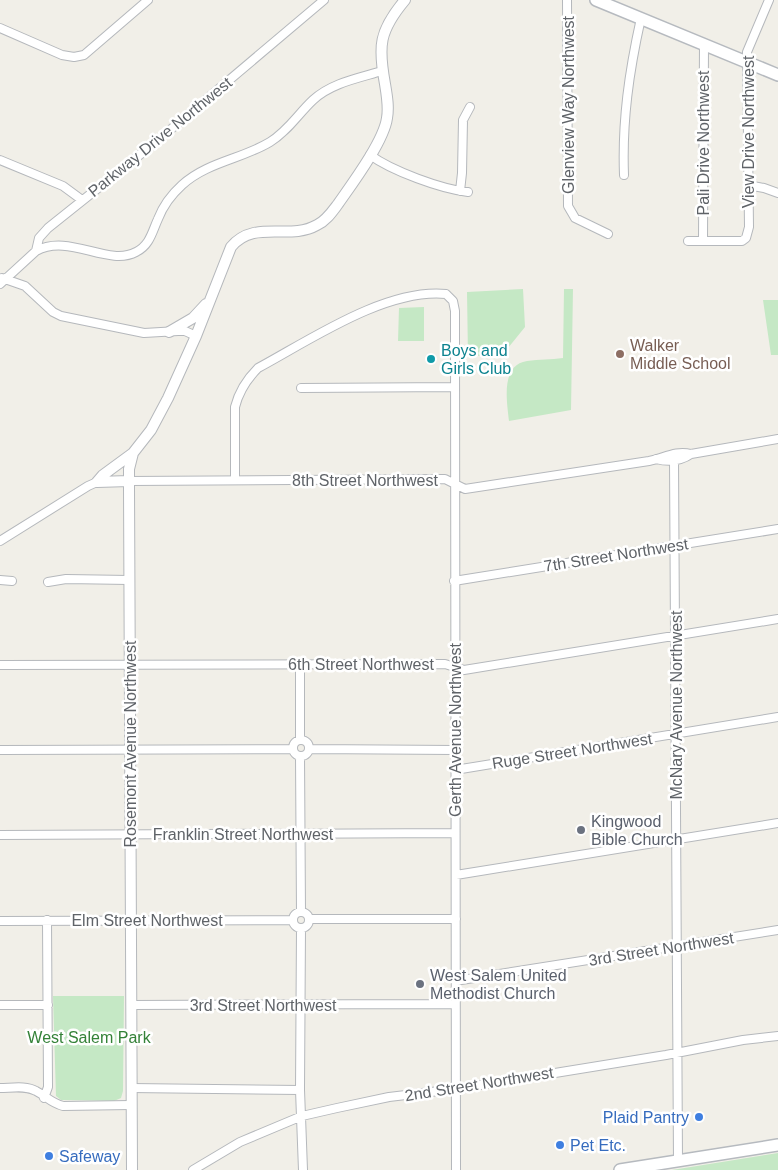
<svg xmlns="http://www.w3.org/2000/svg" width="778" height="1170" font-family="Arial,sans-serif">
<rect width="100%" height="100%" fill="#f1efe8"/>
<path fill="#c5e8c5" d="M523 289 525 327 504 353 468 357 467 292Z
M564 289H573L571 410 509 421C507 402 500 365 527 361 539 359 551 360 563 358Z
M763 300H778V355H771Z
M424 307V341H398L399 308Z
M53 996H124L123 1091 121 1098 114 1101 64 1100H61L56 1096Z
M778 1153V1170H672Z"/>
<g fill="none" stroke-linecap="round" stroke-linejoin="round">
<defs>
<path id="minor" d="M567 0 568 206 575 218 608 234
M0 28 62 55 74 57 84 55 148 0
M370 155C392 171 441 189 468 192
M0 160 63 186 82 200
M624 175C622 121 629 72 641 18
M748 185 764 188 778 193
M460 191 462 173 463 120 470 107
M688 241H742L746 238 749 227 747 52 769 0
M703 241 704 44
M36 251C69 233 108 267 136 252 150 245 152 232 158 219 163 206 172 194 182 185 207 162 242 159 270 142 288 131 298 114 313 100 331 83 359 78 382 71
M2 278 25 286 53 312 61 316 144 333 178 331H185L196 336
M0 284 36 251 39 238 48 228 157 141 324 0
M301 388 455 387
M656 459C668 462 681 461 691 454
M674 460 678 1160
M235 480V407C239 391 246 380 258 368 310 340 386 288 446 294L453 301 455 311V338L456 1170
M129 481 445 479 465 489 649 461C664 458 676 450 691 454L778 439
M0 541 88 486 97 482
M0 580 12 581
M454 581 778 529
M48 582 66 579 129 580
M0 665 445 664 464 670 778 619
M300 665V740
M293 748a8 8 0 1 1 16 0a8 8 0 1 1-16 0Z
M309 749 455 750
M0 750 293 749
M300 756 301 912
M455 770 778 717
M0 835 455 833
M456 875 778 823
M293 920a8 8 0 1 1 16 0a8 8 0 1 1-16 0Z
M309 919H456
M0 921 293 920
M301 928 300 1090 303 1170
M455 981 778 930
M0 1005H48
M131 1005 455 1004
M0 1088C11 1088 26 1085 36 1091 46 1096 51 1103 63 1106L131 1105
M131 1088 300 1090
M44 1098 48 1087 47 920
M193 1170 240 1142 302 1116 337 1108 389 1097 456 1089 666 1055 743 1040 778 1036"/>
<path id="tertiary" d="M169 332 193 318 206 304
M97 482 103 475 133 453
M97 482 129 481
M132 1170 129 487V469L133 453 151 430 168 398 196 336 231 247C254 219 289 241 317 225 326 221 332 212 338 204 352 184 384 141 387 118 389 107 387 96 385 84 378 46 379 31 405 0"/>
<path id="secondary" d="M596 0 778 75
M620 1170 778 1145"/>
</defs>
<use href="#minor" stroke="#b5b8bc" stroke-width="10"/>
<use href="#tertiary" stroke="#b5b8bc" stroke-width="12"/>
<use href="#secondary" stroke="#b6babf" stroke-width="14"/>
<use href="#minor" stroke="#fff" stroke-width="8"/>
<use href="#tertiary" stroke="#fff" stroke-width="10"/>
<use href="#secondary" stroke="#fff" stroke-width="11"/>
</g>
<circle fill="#8d6e63" stroke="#fff" stroke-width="2" cx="620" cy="354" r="5"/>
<circle fill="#0f9aa8" stroke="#fff" stroke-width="2" cx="431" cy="359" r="5"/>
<g fill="#6b7280" stroke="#fff" stroke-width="2">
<circle cx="581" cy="830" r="5"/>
<circle cx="420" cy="984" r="5"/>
</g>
<g fill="#3f7fe0" stroke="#fff" stroke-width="2">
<circle cx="699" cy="1117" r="5"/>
<circle cx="560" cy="1145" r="5"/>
<circle cx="49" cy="1156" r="5"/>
</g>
<g text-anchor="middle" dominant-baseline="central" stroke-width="5" stroke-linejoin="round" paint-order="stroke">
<g font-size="16" fill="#5f6368" stroke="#fff">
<text transform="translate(568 105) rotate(-90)">Glenview Way Northwest</text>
<text transform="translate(748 132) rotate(-90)">View Drive Northwest</text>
<text transform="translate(160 137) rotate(-39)">Parkway Drive Northwest</text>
<text transform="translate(703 143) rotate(-90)">Pali Drive Northwest</text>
<text x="365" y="480">8th Street Northwest</text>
<text transform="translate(616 555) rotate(-9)">7th Street Northwest</text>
<text x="361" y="664">6th Street Northwest</text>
<text transform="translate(676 705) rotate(-90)">McNary Avenue Northwest</text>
<text transform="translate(455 730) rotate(-90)">Gerth Avenue Northwest</text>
<text transform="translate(130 744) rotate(-90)">Rosemont Avenue Northwest</text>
<text transform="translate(572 751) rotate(-9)">Ruge Street Northwest</text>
<text x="243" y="834">Franklin Street Northwest</text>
<text x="147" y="920">Elm Street Northwest</text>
<text transform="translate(661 949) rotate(-9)">3rd Street Northwest</text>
<text x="263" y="1005">3rd Street Northwest</text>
<text transform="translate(479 1084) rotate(-9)">2nd Street Northwest</text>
</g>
<g font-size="16" fill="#785e54" stroke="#fff" text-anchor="start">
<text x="630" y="345">Walker<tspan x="630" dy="18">Middle School</tspan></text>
</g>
<g font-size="16" fill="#0d838f" stroke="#fff" text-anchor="start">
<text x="441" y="350">Boys and<tspan x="441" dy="18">Girls Club</tspan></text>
</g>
<g font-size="16" fill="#5b616d" stroke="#fff" text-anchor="start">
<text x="591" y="821">Kingwood<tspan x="591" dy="18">Bible Church</tspan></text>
<text x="430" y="975">West Salem United<tspan x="430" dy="18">Methodist Church</tspan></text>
</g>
<g font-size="16" fill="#348238" stroke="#fff">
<text x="89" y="1037">West Salem Park</text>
</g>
<g font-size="16" fill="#366cbe" stroke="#fff" text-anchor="start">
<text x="689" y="1117" text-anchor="end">Plaid Pantry</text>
<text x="570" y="1145">Pet Etc.</text>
<text x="59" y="1156">Safeway</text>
</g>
</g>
</svg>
